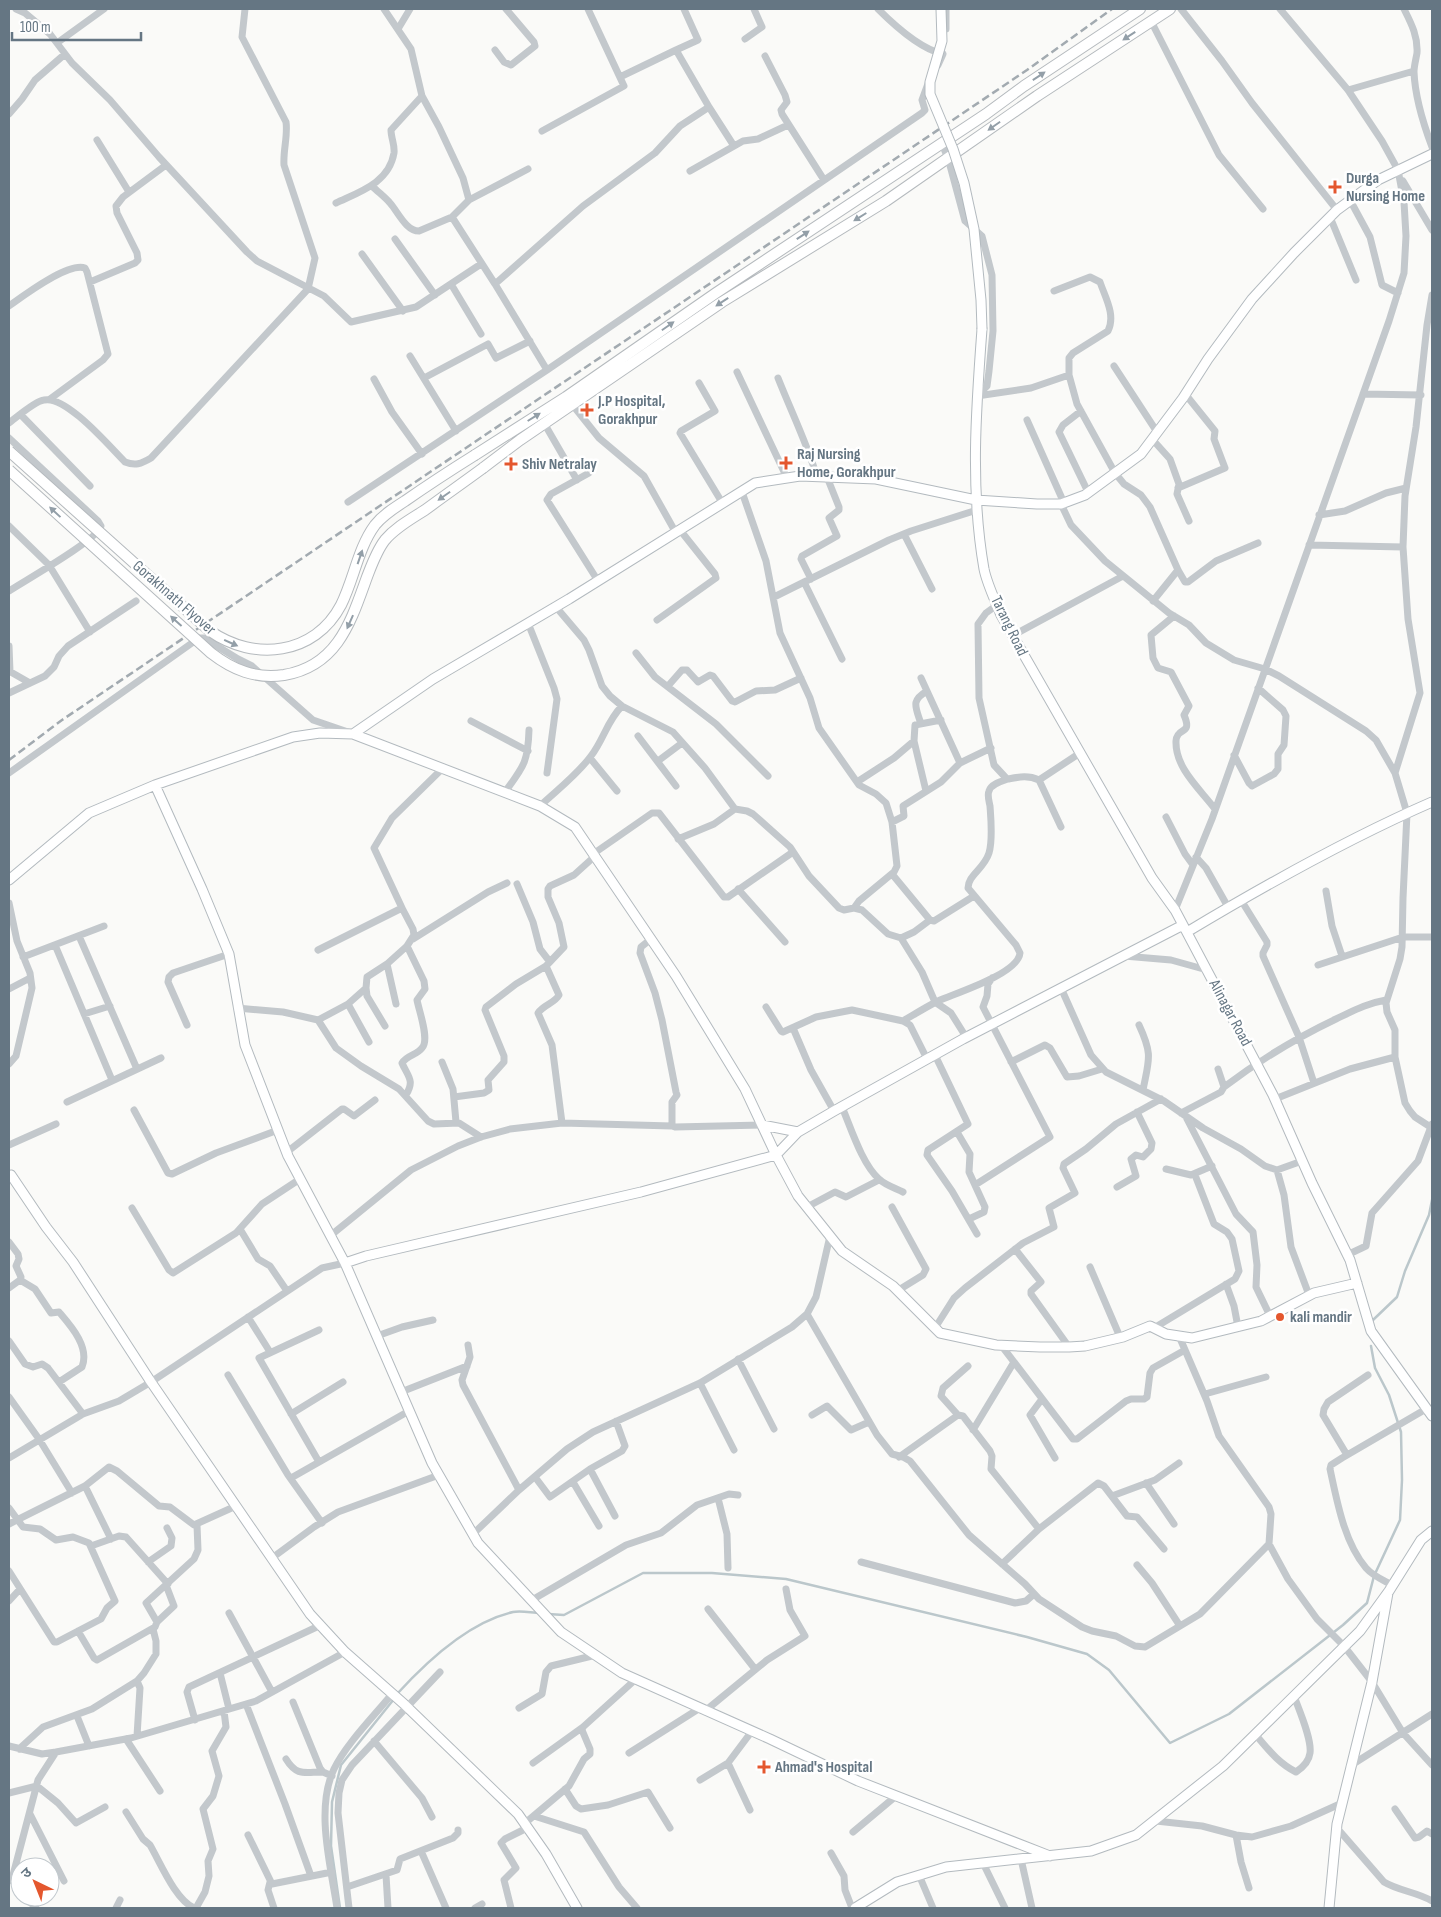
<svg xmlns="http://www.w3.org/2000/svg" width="1441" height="1917" font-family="'Sofia Sans Condensed','Noto Sans Devanagari',sans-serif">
<rect width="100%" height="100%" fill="#fafaf8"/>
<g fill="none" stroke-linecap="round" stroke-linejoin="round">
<path stroke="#bbc7cb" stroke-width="2.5" d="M1373 1320 1397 1297 1405 1271 1429 1215 1432 1200
M548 1614 564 1615 643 1573H712L786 1579 1027 1637 1087 1654 1109 1670 1170 1743 1229 1714 1343 1625 1367 1603 1374 1576 1400 1520 1402 1480 1401 1432 1389 1395 1375 1368 1371 1346
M397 1694C427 1661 469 1622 513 1612 521 1610 532 1613 540 1613
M340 1908 331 1846 332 1802 341 1765 394 1699"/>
<defs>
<path id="secondary" d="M982 329C976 409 970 489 984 569 987 584 995 600 1001 615L1152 878 1175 910 1183 925 1273 1095 1312 1183 1350 1260 1371 1331 1432 1416
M353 734 540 806 575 827 676 976 745 1089 776 1155 798 1196 842 1251 893 1286 940 1333 996 1345 1040 1347H1069L1085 1346 1123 1337 1150 1326 1166 1334 1192 1338 1261 1321 1314 1293 1357 1283
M155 785 202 889 229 954 245 1045 288 1156 345 1263 432 1463 478 1543 561 1632 622 1673 770 1739 858 1781 1050 1856
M9 880 89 813 155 785 293 737 320 733 353 734 433 679 569 599 755 483 800 476 876 479 976 500 1037 504H1061L1085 495 1141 454 1183 398 1208 359 1252 299 1294 253 1337 210 1378 180 1432 154
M1187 932C1267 884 1347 839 1432 802
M762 1125 798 1132
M11 1175 46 1227 73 1262 151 1382 310 1614 345 1652 404 1704 518 1814 546 1854 577 1908
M345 1263 366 1256 641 1192 776 1155 798 1132 834 1111 963 1039 1183 925
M855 1908 897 1882 946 1867 1091 1851 1136 1835 1223 1766 1360 1631 1389 1591 1421 1540 1432 1531
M1329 1908 1337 1824 1372 1682 1388 1593"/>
<path id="primary" d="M475 455 566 397 716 293 986 114 1024 86 1140 9
M483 468 520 440 722 302 886 201 1037 96 1170 9"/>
</defs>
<use href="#secondary" stroke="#b3babf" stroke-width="11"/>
<use href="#primary" stroke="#b5babe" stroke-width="12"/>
<path stroke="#c3c8cc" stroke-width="7" d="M16 9 25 13 50 34 72 63 110 100 159 157 247 252 257 261 324 296 351 322 416 307 481 264
M384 9 411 49 422 96 439 127 463 178 469 200
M878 9C895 26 920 49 943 54L938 65
M1181 9 1222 61 1252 103 1337 210
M1404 9C1411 23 1418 36 1417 53 1416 59 1414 66 1414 72 1415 98 1423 123 1432 147
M1151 21 1219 155 1263 209
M398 29 410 9
M946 29V9
M745 39 762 27 754 9
M57 43 104 9
M495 50 504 62 511 65 535 46 534 42 506 9
M676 50 698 40 684 9
M765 56 785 95 787 102 781 110 782 114 824 180
M620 77 676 50 709 107 734 146
M1348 90 1414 71
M9 114 22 99 35 80 65 54
M542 131 624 86 588 9
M97 140 129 192
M942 144 948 158 965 221 982 236 992 275 993 331 989 371 987 386 977 396
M690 171 743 141 758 139 788 125
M1403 181 1432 230
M372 186C378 192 385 197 390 203 398 212 406 231 419 231L452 217 469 200 528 169
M1350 200 1370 237 1382 285 1398 293
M336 203C359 192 389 183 394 153 395 145 391 138 391 130L422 96
M452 217 495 284
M1330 217 1356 280
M395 239 435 295
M362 254 403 311
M90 282 135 263 138 260 137 253 117 213 116 206 123 197 166 165
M451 284 481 334
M1054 291 1090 277 1100 282C1105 297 1116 315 1108 331L1073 353 1069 358V375L1077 404 1115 473 1124 484 1141 495 1150 507 1178 570 1185 582H1188L1216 561 1258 543
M9 306C23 296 68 262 85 268L87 272 108 354 103 360 50 399
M410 356 456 431
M1114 366 1157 432
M547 370 495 284 583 206 655 153 680 126 709 107
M737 372 787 478
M424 378 488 344 496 358 530 341
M778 378C791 411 807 443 817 477
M374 379 392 412 422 454
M699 383 715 411 681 431 680 433 723 504
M1363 394 1421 395
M977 396 1031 388 1069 375
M571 403 599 438 644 476 676 533
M1081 411 1063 425 1059 432 1088 492
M21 415 90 486
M1027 420 1064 503
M9 423C17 417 35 401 44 400 66 395 109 446 125 462 135 466 141 464 151 458L308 289 315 258 284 165C283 150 288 136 286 122L242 37 245 9
M544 423 577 480
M9 438 98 521 101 526C99 539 24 581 9 591
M1152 439 1170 459 1179 484 1177 494 1189 521
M589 473 551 494 547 500 598 581
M1178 488 1225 468 1214 439 1215 431 1186 395
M742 492 766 561 780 633 810 698 819 728 859 785 876 794 886 803 892 822 897 866 894 872 859 901 854 908
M348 502 547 370 922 113 925 110 922 100 929 81
M1061 504 1071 525 1105 561 1169 613 1189 625 1206 643 1234 660 1265 669 1279 676 1366 731 1376 740 1395 773 1407 813 1403 898 1402 947 1400 959 1386 1003 1387 1012 1395 1030V1057L1405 1103 1410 1111 1415 1117 1432 1128
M1319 515 1345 511 1386 493 1406 488
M9 526 49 565 90 632
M904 534 932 589
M1309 545 1403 547
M811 579 801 559 802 556 837 536 829 518 839 510V507L827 477
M804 582 842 659
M774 597 889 540 911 531 977 510
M1153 601 1178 570
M997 605 986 613 978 624 979 698 994 765 1007 779
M556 607 584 640 589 650 602 686 610 696 622 706 673 732 705 768 735 809 747 811 753 814 790 847 809 876 839 908 844 910 854 908 862 910 888 934 901 938 922 972 935 1002 951 1013 966 1037
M1174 616 1151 635 1153 658 1158 668 1171 672 1189 706 1184 715C1193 736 1177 726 1176 741 1175 768 1200 789 1215 809
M657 620 716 578 715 574 680 530
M528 623 554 688 557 699 547 773
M1012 636 1123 576
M9 646 10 672
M636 653 655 677 716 724 768 776
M9 671 30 683
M921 678 960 763
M668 686 682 670H687L698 682 710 675 713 676 732 701 735 702 756 691 775 690 801 678
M9 693 45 676 54 667 59 656 68 646 136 601
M471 721 528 751
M921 724C916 707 910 701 927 691
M638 736 676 786
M914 741 926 791
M1234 755 1249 783 1252 786 1274 774 1278 769V754L1284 745 1286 716 1283 710 1258 688
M590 758 617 791
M658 761 682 743
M9 773 199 638H204L238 659 252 666 313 720 348 732
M1395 773 1420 693 1408 619 1403 547 1405 496 1416 427 1427 325 1432 295
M1039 780 1061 827
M857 782 894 758 914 741 915 725 941 720
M505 792C523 767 528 763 529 730
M540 806C557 790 577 775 591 756 604 739 607 721 622 706
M1166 817 1185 854 1193 865
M892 822 904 816 903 806 941 782 960 763 991 748
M678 839 714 824 735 809
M593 854 652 813H659L724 897H728L793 852
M1196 857 1206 868 1228 907
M892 874 930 920 934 921 974 896
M517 884 533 922 540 949 550 962
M738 889 785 942
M1326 891 1332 926 1342 956
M1241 900 1267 942V945L1263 953V956L1299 1037 1314 1083
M9 903 17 941 30 973 32 988 16 1056 9 1064
M1175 910 1212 819 1389 321 1404 273 1406 236 1404 202 1398 170 1382 141 1348 90 1280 9
M79 936 137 1069
M901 938 914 932 930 920
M413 939 488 892 507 883
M651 939 641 947 640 953 655 993 662 1020 676 1092 677 1095 672 1102V1126
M55 945 112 1080
M318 950 402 908 374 848 392 818 443 768
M1124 956 1171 960 1207 970
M23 957 104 926
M1318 965 1403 937H1432
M546 966 559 995C555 1003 543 1005 538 1013L552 1045 562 1123
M366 988 367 977 387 964
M1061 988 1091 1055 1106 1072 1164 1101 1203 1128 1241 1149 1265 1166 1277 1170 1302 1161
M9 989 30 978
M348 1004 369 1042
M396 1004 387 964 407 946 414 935 413 929 402 908
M766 1007 781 1031 783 1032 816 1017 852 1010 903 1021 910 1025 927 1059
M237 1008 283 1012 318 1020 336 1048 361 1066 399 1089 428 1121 434 1124 459 1123 481 1137
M84 1014 110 1006
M318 1020 348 1004 366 988 367 996 385 1026
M903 1021C915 1014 926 1007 938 1001 956 993 1018 974 1020 953L1016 945 968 888C968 875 984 869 989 853 993 840 991 820 990 806 989 801 987 795 989 791 991 784 1002 781 1008 779 1019 777 1028 775 1039 780L1080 753
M187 1025 168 982 169 977 173 973 229 954
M1139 1025C1153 1055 1149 1059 1143 1090
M793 1028 811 1070 834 1111
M935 1055 968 1124 928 1150 927 1155 952 1191 977 1234
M442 1062 453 1089 456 1122
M1011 1062 1045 1045 1050 1048 1067 1077 1079 1076 1102 1069
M1224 1087C1261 1059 1294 1039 1336 1019 1353 1011 1368 1003 1386 1000
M406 1095C415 1080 408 1077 402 1063 407 1055 417 1055 422 1048 430 1040 419 1011 417 1000L425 989 424 981 407 946
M454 1097 484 1093 489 1090 488 1080 504 1062V1056L485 1010 486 1007 516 984 546 966 564 947 559 923 548 897V889L550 886 574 875 595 856
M1275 1099 1350 1069 1395 1057
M67 1102 161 1058
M842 1107C851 1128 862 1164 879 1179 885 1185 895 1188 903 1192
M134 1110 168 1173 172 1174 216 1153 278 1130
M1181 1113 1221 1092 1224 1087 1218 1069
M1187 1119 1236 1214 1253 1232 1257 1265 1256 1287 1270 1316
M957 1132 970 1154 969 1172 985 1207 984 1212 969 1219
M9 1145 56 1124
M287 1152 342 1109H344L354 1116 375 1100
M1166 1169 1191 1175 1212 1166
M1277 1170 1284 1195 1291 1247 1309 1295
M975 1185 1050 1137 983 1007 987 996 988 984 992 978
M1117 1187 1136 1176 1131 1159 1136 1155 1143 1157 1151 1149 1152 1143 1137 1112
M807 1207 835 1192 846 1197 879 1180
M892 1207 926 1269 923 1275 897 1291
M132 1208 169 1270 173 1273 236 1233 262 1204 300 1179
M240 1229 258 1259 270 1266 287 1291
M330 1236 411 1170 458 1146 481 1137 510 1129 562 1123 672 1126 675 1127 762 1125
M9 1242 18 1254 19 1259 16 1266 21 1277 20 1280 9 1288
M1015 1249 1041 1282 1031 1291V1294L1069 1347
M1347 1255 1366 1246 1372 1213 1418 1161 1432 1124
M1090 1267 1120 1337
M20 1280 35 1289 51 1313 59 1312C71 1326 90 1347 82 1367L59 1382
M1226 1284 1234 1306 1238 1327
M807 1314 877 1435 892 1454 903 1457 910 1461 969 1535 1025 1584 1039 1599 1082 1627 1092 1631 1116 1636 1135 1646 1145 1647 1200 1614 1269 1544 1271 1514 1269 1507 1219 1436 1207 1401 1179 1336
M248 1317 270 1352
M935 1328 954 1298 965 1288 1023 1243 1054 1227 1049 1208 1075 1193 1063 1168 1064 1164 1086 1149 1116 1124 1161 1099
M1154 1328 1235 1279 1239 1271 1232 1239 1227 1232 1214 1224 1195 1175
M319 1330 259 1358 319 1462
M377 1336 402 1327 433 1320
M9 1341 25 1364 33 1367 42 1364 48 1368 83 1414
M468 1345 470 1357 462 1380 463 1385 519 1490
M1001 1345 1073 1439H1077L1126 1401 1131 1399H1144L1147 1397 1150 1373 1153 1368 1185 1350
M738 1359 774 1429
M228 1375 288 1475 322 1523
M700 1383 734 1450
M401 1392 467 1366
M1205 1394 1266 1377
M9 1397 39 1439 72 1493
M1042 1399 1030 1415 1055 1458
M291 1414 343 1382
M812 1415 827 1406 851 1430 869 1422
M958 1415 941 1396 943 1388 968 1366
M973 1430 1014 1362
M1347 1455 1323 1415 1324 1409 1328 1402 1368 1375
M899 1457 958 1415 963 1416 990 1451 992 1456 991 1469 1039 1529
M9 1458 83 1414 119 1401 151 1382 322 1268 345 1263
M590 1469 615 1516
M535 1477 550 1497 590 1469 622 1451 625 1446 616 1421
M291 1478 409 1411
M573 1482 599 1526
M1146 1483 1174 1524
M85 1486 111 1539
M1112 1496 1155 1480 1179 1463
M718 1498 727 1534 728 1568
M9 1508 23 1527 40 1529 56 1540 73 1537 89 1543 115 1601 107 1608 101 1619 57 1642H54L9 1571
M9 1524 85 1486 109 1467 117 1471 159 1506 170 1507 194 1525 236 1506
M473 1534 519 1490 567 1449 593 1432 700 1383 792 1327 807 1314 816 1297 830 1236
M1269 1544 1288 1579 1317 1619 1344 1646 1372 1682 1403 1733 1432 1765
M91 1546 119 1536 126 1537 168 1584
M272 1558 314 1527 338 1512 439 1475
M148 1562 171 1546 172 1538 167 1528
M861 1562 1015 1603 1026 1601 1034 1594
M1002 1564 1039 1529 1098 1483 1104 1486 1127 1516 1137 1517 1164 1549
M1137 1565 1152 1583 1180 1626
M1392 1585C1383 1580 1373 1576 1366 1568 1344 1542 1337 1501 1330 1469L1331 1465 1342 1458 1426 1409
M532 1600 626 1545 661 1533 697 1505 729 1494 738 1495
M9 1601 20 1589
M708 1609 755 1669
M229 1613 272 1692
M157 1622 174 1606 166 1585
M78 1631 94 1658 97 1660 155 1627 157 1622 146 1603 194 1559 198 1550 197 1525
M220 1673 229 1709
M137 1681 140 1688 137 1736
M293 1702 320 1768 323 1772 332 1776
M246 1704 285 1804 311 1876
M519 1708 542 1694 546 1672 551 1666 596 1655
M705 1711 767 1660 805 1636 790 1610 786 1589
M77 1716 89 1746
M195 1720 187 1692 189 1687 321 1625
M1255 1734C1268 1749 1278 1763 1296 1772 1302 1768 1309 1761 1310 1753 1312 1739 1299 1710 1294 1696
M126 1739 160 1791
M374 1741 422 1798 432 1817
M9 1746 42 1754 56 1752
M19 1749 43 1727 92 1709 137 1681 144 1673 156 1654V1641L153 1629
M629 1753 700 1708
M286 1759C297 1777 305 1772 323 1772
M533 1763 583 1727
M728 1763 750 1810
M1350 1766 1432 1714
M700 1780 728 1763 752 1731
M565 1789 576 1806 581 1809 608 1805 648 1792 670 1828
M9 1793 37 1786 58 1803 76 1823 105 1807
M1395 1809 1415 1838 1419 1837 1427 1831 1432 1834
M126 1812 143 1839 150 1845C161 1864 175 1899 194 1908
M30 1814 64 1881
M534 1816 584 1832 619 1887 637 1908
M1156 1821 1202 1826 1236 1835 1252 1837 1291 1826 1342 1803
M524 1824 569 1786 584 1759 590 1754V1749L582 1730 583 1727 636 1679
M1337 1828 1384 1882C1399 1891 1417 1892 1432 1901
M853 1832 896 1796
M248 1835 272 1884 332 1872
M1236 1835 1241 1862 1249 1888
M421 1851 446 1908
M831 1853 844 1876 845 1890 852 1908
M1021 1859 1032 1908
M983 1863 1005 1908
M386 1875 388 1908
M919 1875 933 1908
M10 1876 20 1890
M9 1881 12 1879 38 1780 56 1752 131 1738 256 1701 345 1652
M270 1882 268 1890 274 1908
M347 1887 397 1870 400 1859 453 1838 458 1833V1830
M25 1897 36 1908
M116 1908 120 1900
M196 1908 205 1892 209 1876 208 1861 213 1849 203 1809 213 1796 219 1776 212 1751 226 1727 224 1711
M337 1908C331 1867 315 1809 334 1769 346 1744 374 1716 392 1694
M349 1908 338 1813 339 1793 342 1780 352 1765 440 1672
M475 1908 482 1904
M511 1908 504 1880 516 1868 501 1843 505 1839 527 1828"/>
<use href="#secondary" stroke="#fff" stroke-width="9"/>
<use href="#primary" stroke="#fff" stroke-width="10"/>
<path stroke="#a2aab0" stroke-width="2.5" stroke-dasharray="8 4" stroke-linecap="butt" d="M9 760 62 720 1027 70 1112 9"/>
<defs>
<path id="secondary-bridge" d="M941 9 942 41 930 82V94L953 149 964 183 974 229 981 300 982 329"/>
<path id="primary-bridge" d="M9 451 210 631C254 662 315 655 341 605 354 579 358 548 375 525 383 515 394 508 405 501 428 485 451 470 475 455
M9 470 211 653C233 670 255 679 284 675 338 666 351 621 367 577 372 564 377 550 385 540 396 527 411 519 425 510 444 496 464 482 483 468"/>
</defs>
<use href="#secondary-bridge" stroke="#b3babf" stroke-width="11" stroke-linecap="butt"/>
<use href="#primary-bridge" stroke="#b5babe" stroke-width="12" stroke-linecap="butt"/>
<use href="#secondary-bridge" stroke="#fff" stroke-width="9"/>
<use href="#primary-bridge" stroke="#fff" stroke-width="10"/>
</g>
<defs><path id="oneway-solid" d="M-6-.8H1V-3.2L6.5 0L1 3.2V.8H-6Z" transform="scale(1.25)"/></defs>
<g fill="#939fa8">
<use href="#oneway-solid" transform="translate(1129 36) rotate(147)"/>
<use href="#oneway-solid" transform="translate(1039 76) rotate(-34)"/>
<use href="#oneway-solid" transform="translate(994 126) rotate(145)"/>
<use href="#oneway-solid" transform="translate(860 217) rotate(148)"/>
<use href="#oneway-solid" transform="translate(803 235) rotate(-33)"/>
<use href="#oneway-solid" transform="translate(722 302) rotate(147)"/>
<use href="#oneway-solid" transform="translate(668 326) rotate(-35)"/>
<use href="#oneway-solid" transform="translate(534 417) rotate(-32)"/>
<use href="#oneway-solid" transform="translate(444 496) rotate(145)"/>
<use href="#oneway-solid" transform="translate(55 512) rotate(-137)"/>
<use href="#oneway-solid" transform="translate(360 557) rotate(-71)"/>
<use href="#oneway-solid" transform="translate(176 621) rotate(-138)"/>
<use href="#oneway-solid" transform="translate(350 622) rotate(114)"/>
<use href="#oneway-solid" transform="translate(231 643) rotate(24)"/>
</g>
<g fill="#e4572e" stroke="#fff" stroke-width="2">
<path d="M1332.5 179.5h5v5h5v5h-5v5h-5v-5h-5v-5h5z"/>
<path d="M584.5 402.5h5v5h5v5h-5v5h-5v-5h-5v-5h5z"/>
<path d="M783.5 455.5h5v5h5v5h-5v5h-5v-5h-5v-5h5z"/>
<path d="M508.5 456.5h5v5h5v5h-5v5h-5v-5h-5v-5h5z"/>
<circle cx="1280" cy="1317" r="5"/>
<path d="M761.5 1759.5h5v5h5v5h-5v5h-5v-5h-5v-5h5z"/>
</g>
<g text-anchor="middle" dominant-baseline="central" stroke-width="5" stroke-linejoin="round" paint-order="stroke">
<g font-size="16" font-weight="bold" fill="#657683" stroke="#fff" text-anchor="start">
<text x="1346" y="178">Durga<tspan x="1346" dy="18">Nursing Home</tspan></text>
<text x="598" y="401">J.P Hospital,<tspan x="598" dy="18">Gorakhpur</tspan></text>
<text x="797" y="454">Raj Nursing<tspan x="797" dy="18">Home, Gorakhpur</tspan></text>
<text x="522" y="464">Shiv Netralay</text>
<text x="1290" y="1317">kali mandir</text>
<text x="775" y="1767">Ahmad's Hospital</text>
</g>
<g font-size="16" fill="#657683" stroke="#fff">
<text transform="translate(174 598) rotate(41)">Gorakhnath Flyover</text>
<text transform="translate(1009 626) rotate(64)">Tarang Road</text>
<text transform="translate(1230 1013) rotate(62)">Alinagar Road</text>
</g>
</g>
<rect width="1441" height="1917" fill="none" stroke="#657683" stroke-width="20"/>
<g transform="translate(35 1882) rotate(317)"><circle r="24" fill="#ffffff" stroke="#c1c8cd"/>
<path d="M0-4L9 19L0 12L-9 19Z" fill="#e4572e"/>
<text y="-8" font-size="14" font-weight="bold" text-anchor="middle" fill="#657683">उ</text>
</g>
<path d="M12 32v8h129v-8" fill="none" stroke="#657683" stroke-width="2.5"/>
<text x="20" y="32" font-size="15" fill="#657683" stroke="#ffffff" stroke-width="4" paint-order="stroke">100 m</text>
</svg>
